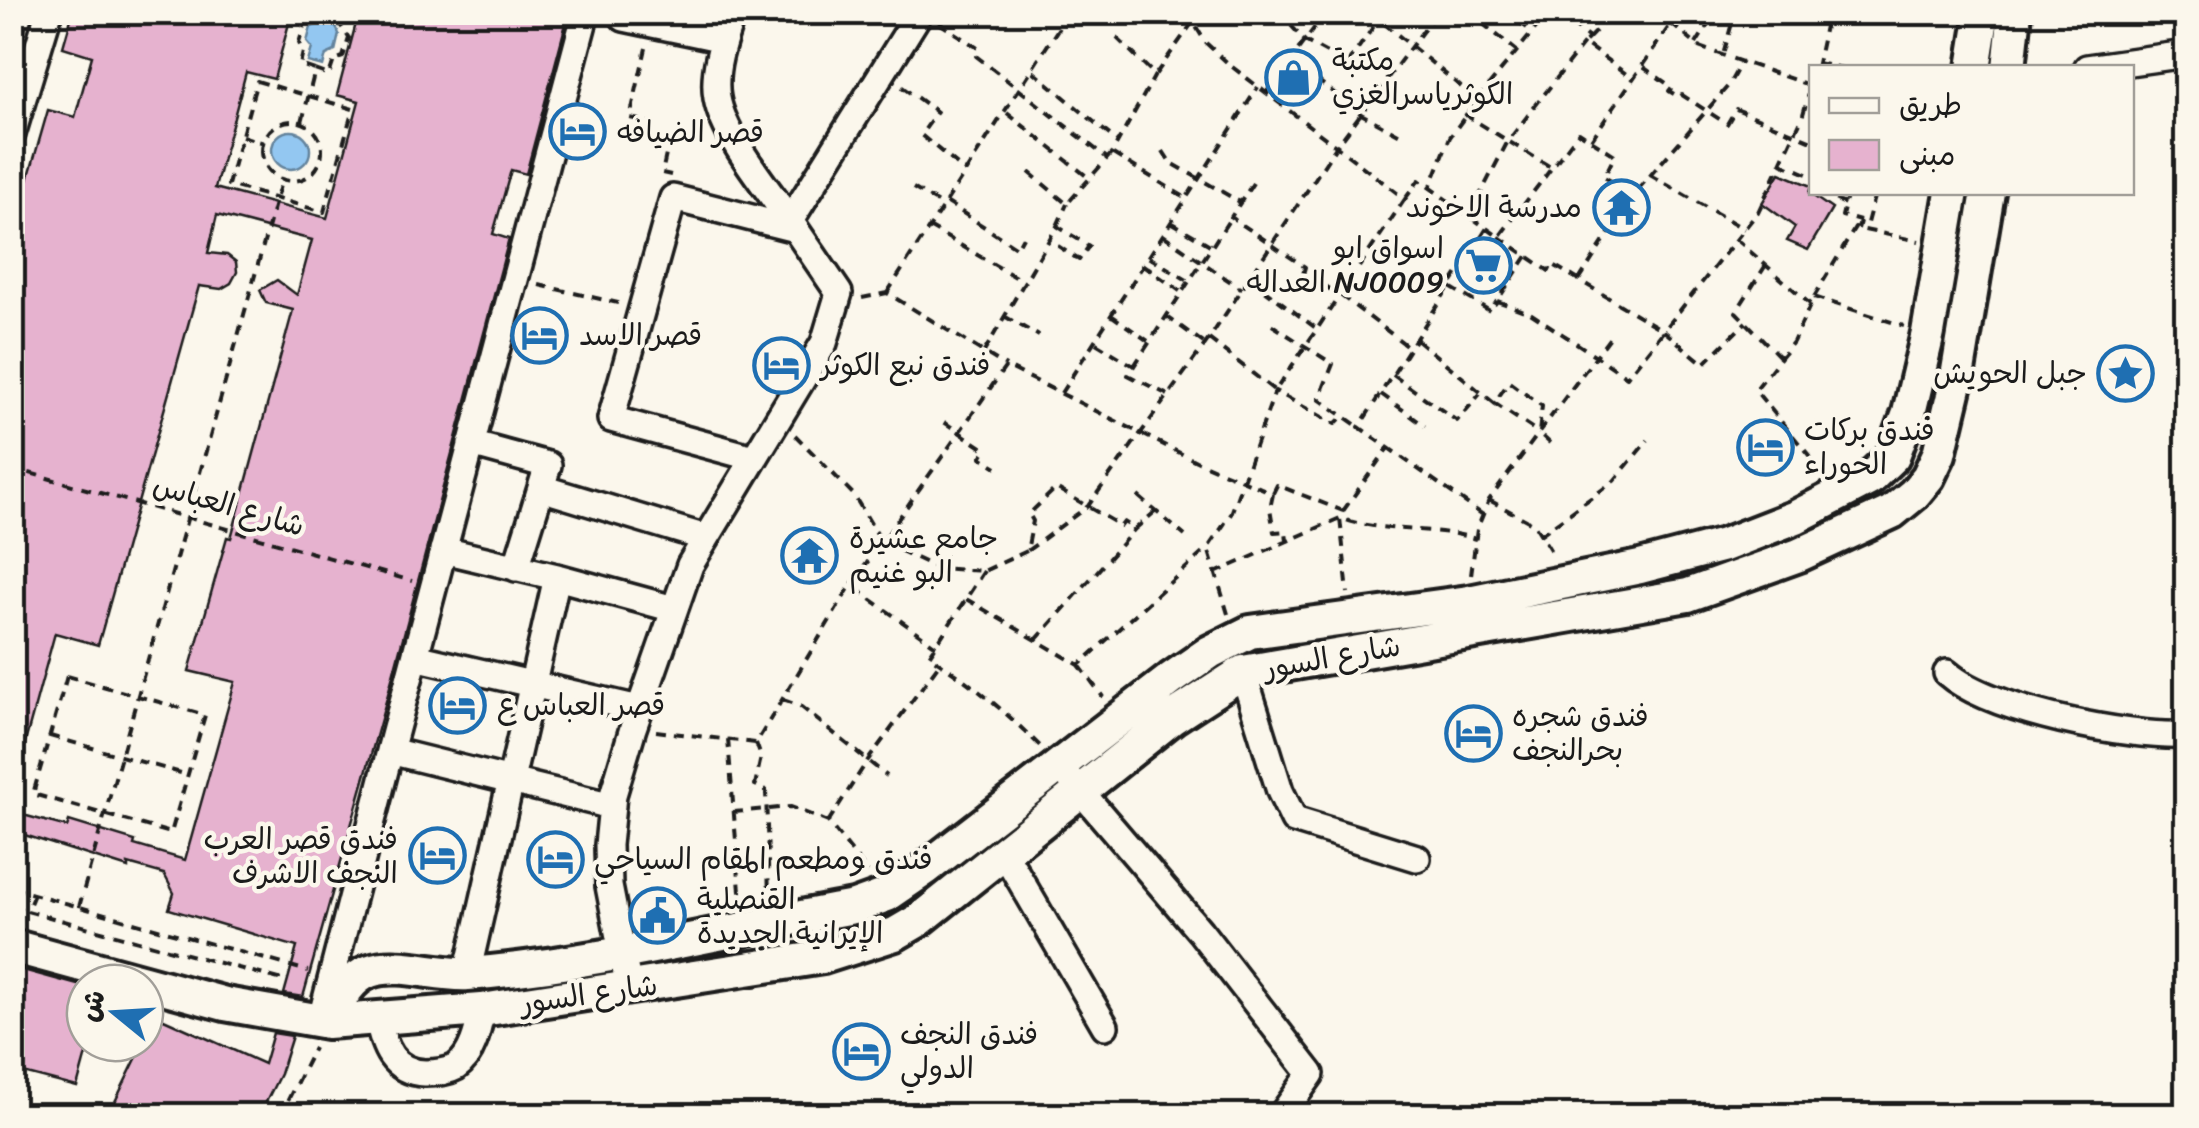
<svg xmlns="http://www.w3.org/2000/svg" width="2199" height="1128" font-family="Sriracha,'Playpen Sans Arabic',sans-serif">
<rect width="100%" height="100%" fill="#fbf7ec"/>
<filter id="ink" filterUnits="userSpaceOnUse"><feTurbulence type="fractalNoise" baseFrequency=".01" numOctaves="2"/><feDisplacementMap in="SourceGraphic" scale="20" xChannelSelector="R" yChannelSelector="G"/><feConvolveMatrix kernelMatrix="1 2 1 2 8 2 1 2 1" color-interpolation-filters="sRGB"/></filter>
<g filter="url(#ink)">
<path fill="#93c7f1" stroke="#63839c" stroke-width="2.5" d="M325 13 338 17 336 26 339 34 335 51 326 55 323 66 308 62 312 48 307 42 311 27 321 23Z
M272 150a19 19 0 1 1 38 0a19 19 0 1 1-38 0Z"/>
<path fill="#e6b2cf" stroke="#1c1c1c" stroke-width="2.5" d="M73 12H292L274 79 246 72 215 188 327 218 359 101 337 95 359 12H569L526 174 511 170 493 234 509 239 388 694 303 997 284 994 297 947 169 909 174 893 164 874 128 864V868L12 831V812L67 827 69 821 135 841 134 845 185 860 235 682 189 671 227 537 231 538 293 310 266 303 260 290 277 280 297 295 312 240 217 215 208 253 227 255 236 262 237 272 231 283 221 289 199 286 98 645 55 633 18 768 12 767V235L48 110 75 117 92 56 63 47Z
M1780 173 1811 186 1809 193 1832 209 1808 250 1787 241 1795 227 1762 203Z
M12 967 85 987V1043H89L77 1087 12 1070Z
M157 1016 264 1064 273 1033 292 1036 280 1074 259 1116H108Z"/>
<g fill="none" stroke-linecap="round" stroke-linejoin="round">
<defs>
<path id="minor" d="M733 12C724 38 712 71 717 98 724 138 767 187 790 221
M624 18 724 39
M2087 68 2186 54
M12 134 49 12
M471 444 548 465 541 488
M754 458 611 419 673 198 795 229
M443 550 557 577
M516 568 541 488 706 538
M415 657 639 709
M1243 672 1280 791 1294 820 1417 858
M1947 673C1990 711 2129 738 2186 735
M390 751 586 12
M1071 780 1200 931 1311 1074 1281 1116
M1005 854 1105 1026
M467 974 557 577 674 609
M629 988 609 886 608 845 613 795 633 728 690 565 824 343 839 293 790 221 917 17 910 12
M378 1018C383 1046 392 1072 425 1073 434 1073 447 1072 456 1067 473 1055 478 1029 482 1010
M321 1019 390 751 612 806"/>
<path id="major" d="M1974 68 1983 12
M2009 68 2015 12
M12 946 225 1004 327 1022 482 1010 823 957 895 934 919 920 1172 718 1243 672 1688 595 1799 555 1892 512 1914 494 1928 477 1939 454 1956 383 1988 192
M327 1022C338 1003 348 979 370 971 397 961 438 976 468 974 598 964 726 930 854 907L887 895 925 869 1171 679 1210 652 1250 632 1469 602 1640 567 1724 545 1796 517 1869 479 1893 456 1909 413 1928 333 1952 192"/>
</defs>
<use href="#minor" stroke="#1c1c1c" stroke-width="32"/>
<use href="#major" stroke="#1c1c1c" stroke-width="40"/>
<path stroke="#1c1c1c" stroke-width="4" stroke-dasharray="10 8" stroke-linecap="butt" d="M1187 12 1206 43 1231 66 1405 199 1419 180 1499 237 1579 132 1591 140 1679 12
M1279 12 1305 41 1363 73
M1370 12 1477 100 1450 137 1430 188
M1468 12 1517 51
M1504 12 1533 32
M1557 12 1589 38 1584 43 1633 79
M1657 12 1699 47 1809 85
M939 23 978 48 976 56 1107 158
M1117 38 1155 75 1193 22
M1589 38 1614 12
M1696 44 1713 17 1732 23 1723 55
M646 48 630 118 652 123 648 141 668 145 662 173 671 175
M1817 63 1842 68
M1347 64 1384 12
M1643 67 1672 87 1669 91 1679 97 1682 95 1727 124 1736 109 1812 141
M1816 68 1828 12
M315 70 329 75 334 60 343 57 349 38 341 26 345 12
M1033 71 1118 142
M1316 79 1361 114 1406 138
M257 81 353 109 324 212 228 185Z
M902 87 937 112 921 135 966 172
M1266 93 1326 12
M1477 100 1549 12
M1007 113 1089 178
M1464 114 1552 168
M262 151a30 30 0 1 1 60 0a30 30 0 1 1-60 0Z
M302 122 315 70 300 65 303 52 299 43 306 20 315 17 316 12
M242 136 264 143
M1591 140 1615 155 1604 177 1634 194
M1163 151 1170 162 1240 202
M1113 154 1186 198
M1781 163 1812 176
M1029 172 1067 204 1112 153 1155 75
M1650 175 1744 229
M1253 183 1231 217 1305 267 1303 274 1340 295 1410 348
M913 188 943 206
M1819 192 1845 204
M1848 192 1842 216 1860 221
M1855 192 1874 197 1867 223 1860 221 1858 229
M1405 199 1275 391 1209 339 1336 147 1437 12
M946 202 1017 248 1023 237
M1469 216 1508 141 1584 43
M1171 222 1210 245
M1057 226 1067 204
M929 227 1024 282
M1163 235 1241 289
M1499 237 1549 271 1552 264 1664 331 1704 364 1746 322
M1736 239 1810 304
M1527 256 1497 301 1530 313 1596 356 1611 336
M1149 257 1187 280
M1143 265 1180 291
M1766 265 1736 312 1781 358
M1249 278 1317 329
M1579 280 1634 194 1728 86 1742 61
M539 285 618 303
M1450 287 1490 311 1497 301
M887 293 1069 12
M1814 297 1855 228 1919 241
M862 298 887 293 1006 366
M1111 315 1148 341
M1004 316 1039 336
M1166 316 1205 344
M1272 325 1333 364 1319 399 1359 427
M1417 340 1494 403 1509 382 1542 406 1539 433 1552 445
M1096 343 1134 366 1128 375 1168 395
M984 352 1057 226 1089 246 1079 260 1049 240
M1134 366 1231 217
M1393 375 1457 421 1480 394
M1061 393 1258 87
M1381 394 1425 426
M1494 403 1539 433
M944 422 986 450 981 457 997 467
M795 435 853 494 882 542 851 585 936 646
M12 468 412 581
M1822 471 1755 390 1793 342 1814 297 1904 326
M1273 494 1270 508 1274 532 1286 531 1287 541
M1138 496 1185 536
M1489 500 1534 524 1554 556
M1156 511 1135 529 1124 522 1121 526 1056 488 1029 514 1033 521 1027 551 1088 506 1209 339
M1343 511 1388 448
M1483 515 1359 427 1487 228
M1540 535 1614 481 1648 440
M1027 551 984 571 937 568 882 542 1006 366 1196 461 1273 493 1277 485 1343 511 1340 518 1348 593
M984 571 929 656C971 682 1007 713 1041 747
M1215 573 1340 518C1383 534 1431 525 1476 539
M1471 575 1477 529 1489 500 1596 356 1627 377 1758 212 1802 118 1812 83
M966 599 1079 665 1208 548
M1228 614 1208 548 1231 514 1275 391 1335 424 1343 416
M1036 640 1135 529
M1079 665 1103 697
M67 676 205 715 171 833 33 794Z
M783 700 800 706 887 776
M656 731 756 743 851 585
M50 736 188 775
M728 739 741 904
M756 743 761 757 755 785 766 790 769 898
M733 812 791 807 828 822 868 872
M828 822 868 760 940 663
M12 888 308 971
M34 894 27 911 279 979 277 986
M12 906 27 911
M79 907 282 178
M280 1116 314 1048"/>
<use href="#minor" stroke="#fbf7ec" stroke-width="25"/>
<use href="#major" stroke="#fbf7ec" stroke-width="32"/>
</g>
</g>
<defs>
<symbol id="shop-ring" viewBox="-11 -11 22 22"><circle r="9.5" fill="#fbf7ec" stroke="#1f6fb2" stroke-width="1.5"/><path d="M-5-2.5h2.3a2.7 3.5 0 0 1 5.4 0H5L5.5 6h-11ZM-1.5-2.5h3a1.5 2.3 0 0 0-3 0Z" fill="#1f6fb2"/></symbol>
<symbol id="hotel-ring" viewBox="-11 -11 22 22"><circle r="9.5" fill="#fbf7ec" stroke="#1f6fb2" stroke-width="1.5"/><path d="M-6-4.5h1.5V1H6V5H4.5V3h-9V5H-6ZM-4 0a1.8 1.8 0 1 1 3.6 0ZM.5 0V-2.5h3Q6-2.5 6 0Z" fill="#1f6fb2"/></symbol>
<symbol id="temple-ring" viewBox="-11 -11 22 22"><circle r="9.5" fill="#fbf7ec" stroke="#1f6fb2" stroke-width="1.5"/><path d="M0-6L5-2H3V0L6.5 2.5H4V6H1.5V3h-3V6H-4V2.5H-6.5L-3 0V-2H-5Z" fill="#1f6fb2"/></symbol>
<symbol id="supermarket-ring" viewBox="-11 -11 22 22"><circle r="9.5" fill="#fbf7ec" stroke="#1f6fb2" stroke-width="1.5"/><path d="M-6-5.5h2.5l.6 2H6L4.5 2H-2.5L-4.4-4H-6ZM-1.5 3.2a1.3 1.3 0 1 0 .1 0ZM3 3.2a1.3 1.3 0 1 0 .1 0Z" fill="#1f6fb2"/></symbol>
<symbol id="sight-ring" viewBox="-11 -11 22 22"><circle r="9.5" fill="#fbf7ec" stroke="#1f6fb2" stroke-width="1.5"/><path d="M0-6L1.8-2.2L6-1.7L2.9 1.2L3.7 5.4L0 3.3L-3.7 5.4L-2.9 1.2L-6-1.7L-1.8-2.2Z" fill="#1f6fb2"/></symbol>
<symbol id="civic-ring" viewBox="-11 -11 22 22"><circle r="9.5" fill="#fbf7ec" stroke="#1f6fb2" stroke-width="1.5"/><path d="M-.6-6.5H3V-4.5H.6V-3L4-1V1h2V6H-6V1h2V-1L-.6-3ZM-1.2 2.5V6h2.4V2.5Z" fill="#1f6fb2"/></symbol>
</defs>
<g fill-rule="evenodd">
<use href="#shop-ring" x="1262" y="46" width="63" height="63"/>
<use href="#hotel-ring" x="546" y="100" width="63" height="63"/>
<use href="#temple-ring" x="1590" y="176" width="63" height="63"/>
<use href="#supermarket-ring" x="1452" y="234" width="63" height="63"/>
<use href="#hotel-ring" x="508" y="304" width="63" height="63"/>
<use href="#hotel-ring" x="750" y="334" width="63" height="63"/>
<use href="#sight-ring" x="2094" y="342" width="63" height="63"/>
<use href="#hotel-ring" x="1734" y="416" width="63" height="63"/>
<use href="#temple-ring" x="778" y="524" width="63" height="63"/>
<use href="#hotel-ring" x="426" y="674" width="63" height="63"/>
<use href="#hotel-ring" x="1442" y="702" width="63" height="63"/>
<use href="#hotel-ring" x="406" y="824" width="63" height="63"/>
<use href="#hotel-ring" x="524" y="828" width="63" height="63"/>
<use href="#civic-ring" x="626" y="884" width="63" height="63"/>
<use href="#hotel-ring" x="830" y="1020" width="63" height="63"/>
</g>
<g text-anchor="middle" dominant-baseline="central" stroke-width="9" stroke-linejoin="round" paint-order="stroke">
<g font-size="30" fill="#1c1c1c" stroke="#fbf7ec" text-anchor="start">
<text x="1332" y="60">مكتبة<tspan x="1332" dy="34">الكوثرياسرالغزي</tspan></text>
<text x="617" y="132">قصر الضيافه</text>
<text x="1582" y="207" text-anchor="end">مدرسة الاخوند</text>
<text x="1444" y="248" text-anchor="end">اسواق ابو<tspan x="1444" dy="34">العداله NJ0009</tspan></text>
<text x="579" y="335">قصر الاسد</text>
<text x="821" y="365">فندق نبع الكوثر</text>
<text x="2087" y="373" text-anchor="end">جبل الحويش</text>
<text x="1804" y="430">فندق بركات<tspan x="1804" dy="34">الحوراء</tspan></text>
<text x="849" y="538">جامع عشيرة<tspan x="849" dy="34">البو غنيم</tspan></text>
<text x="497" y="705">قصر العباس ع</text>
<text x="1512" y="716">فندق شجره<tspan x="1512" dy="34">بحرالنجف</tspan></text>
<text x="398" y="839" text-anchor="end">فندق قصر العرب<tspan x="398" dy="34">النجف الاشرف</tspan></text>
<text x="594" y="859">فندق ومطعم المقام السياحي</text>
<text x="697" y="899">القنصلية<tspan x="697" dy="34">الإيرانية الجديدة</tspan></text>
<text x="900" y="1034">فندق النجف<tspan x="900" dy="34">الدولي</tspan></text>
</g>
<g font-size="30" fill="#1c1c1c" stroke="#fbf7ec">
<text transform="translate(229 505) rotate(16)">شارع العباس</text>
<text transform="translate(1332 657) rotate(-10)">شارع السور</text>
<text transform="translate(589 994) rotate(-8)">شارع السور</text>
</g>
</g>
<rect width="2199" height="1128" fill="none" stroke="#fbf7ec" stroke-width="50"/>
<rect x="25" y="25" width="2149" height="1078" fill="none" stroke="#1c1c1c" stroke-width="4" filter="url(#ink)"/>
<rect x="1809" y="65" width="325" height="130" fill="#fbf7ec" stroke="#a29f99" stroke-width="2.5"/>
<rect x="1829" y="98" width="50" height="15" fill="#fbf7ec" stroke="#a29f99" stroke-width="2.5"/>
<text x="1899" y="115" font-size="30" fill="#1c1c1c">طريق</text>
<rect x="1829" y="140" width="50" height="30" fill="#e6b2cf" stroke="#a29f99" stroke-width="2.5"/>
<text x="1899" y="165" font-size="30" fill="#1c1c1c">مبنى</text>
<g transform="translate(115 1013) rotate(288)"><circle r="48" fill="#fbf7ec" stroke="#a29f99" stroke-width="2.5"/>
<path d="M0-8L18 38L0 25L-18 38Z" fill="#1f6fb2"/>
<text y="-15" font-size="28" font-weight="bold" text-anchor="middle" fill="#1c1c1c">ش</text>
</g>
</svg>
